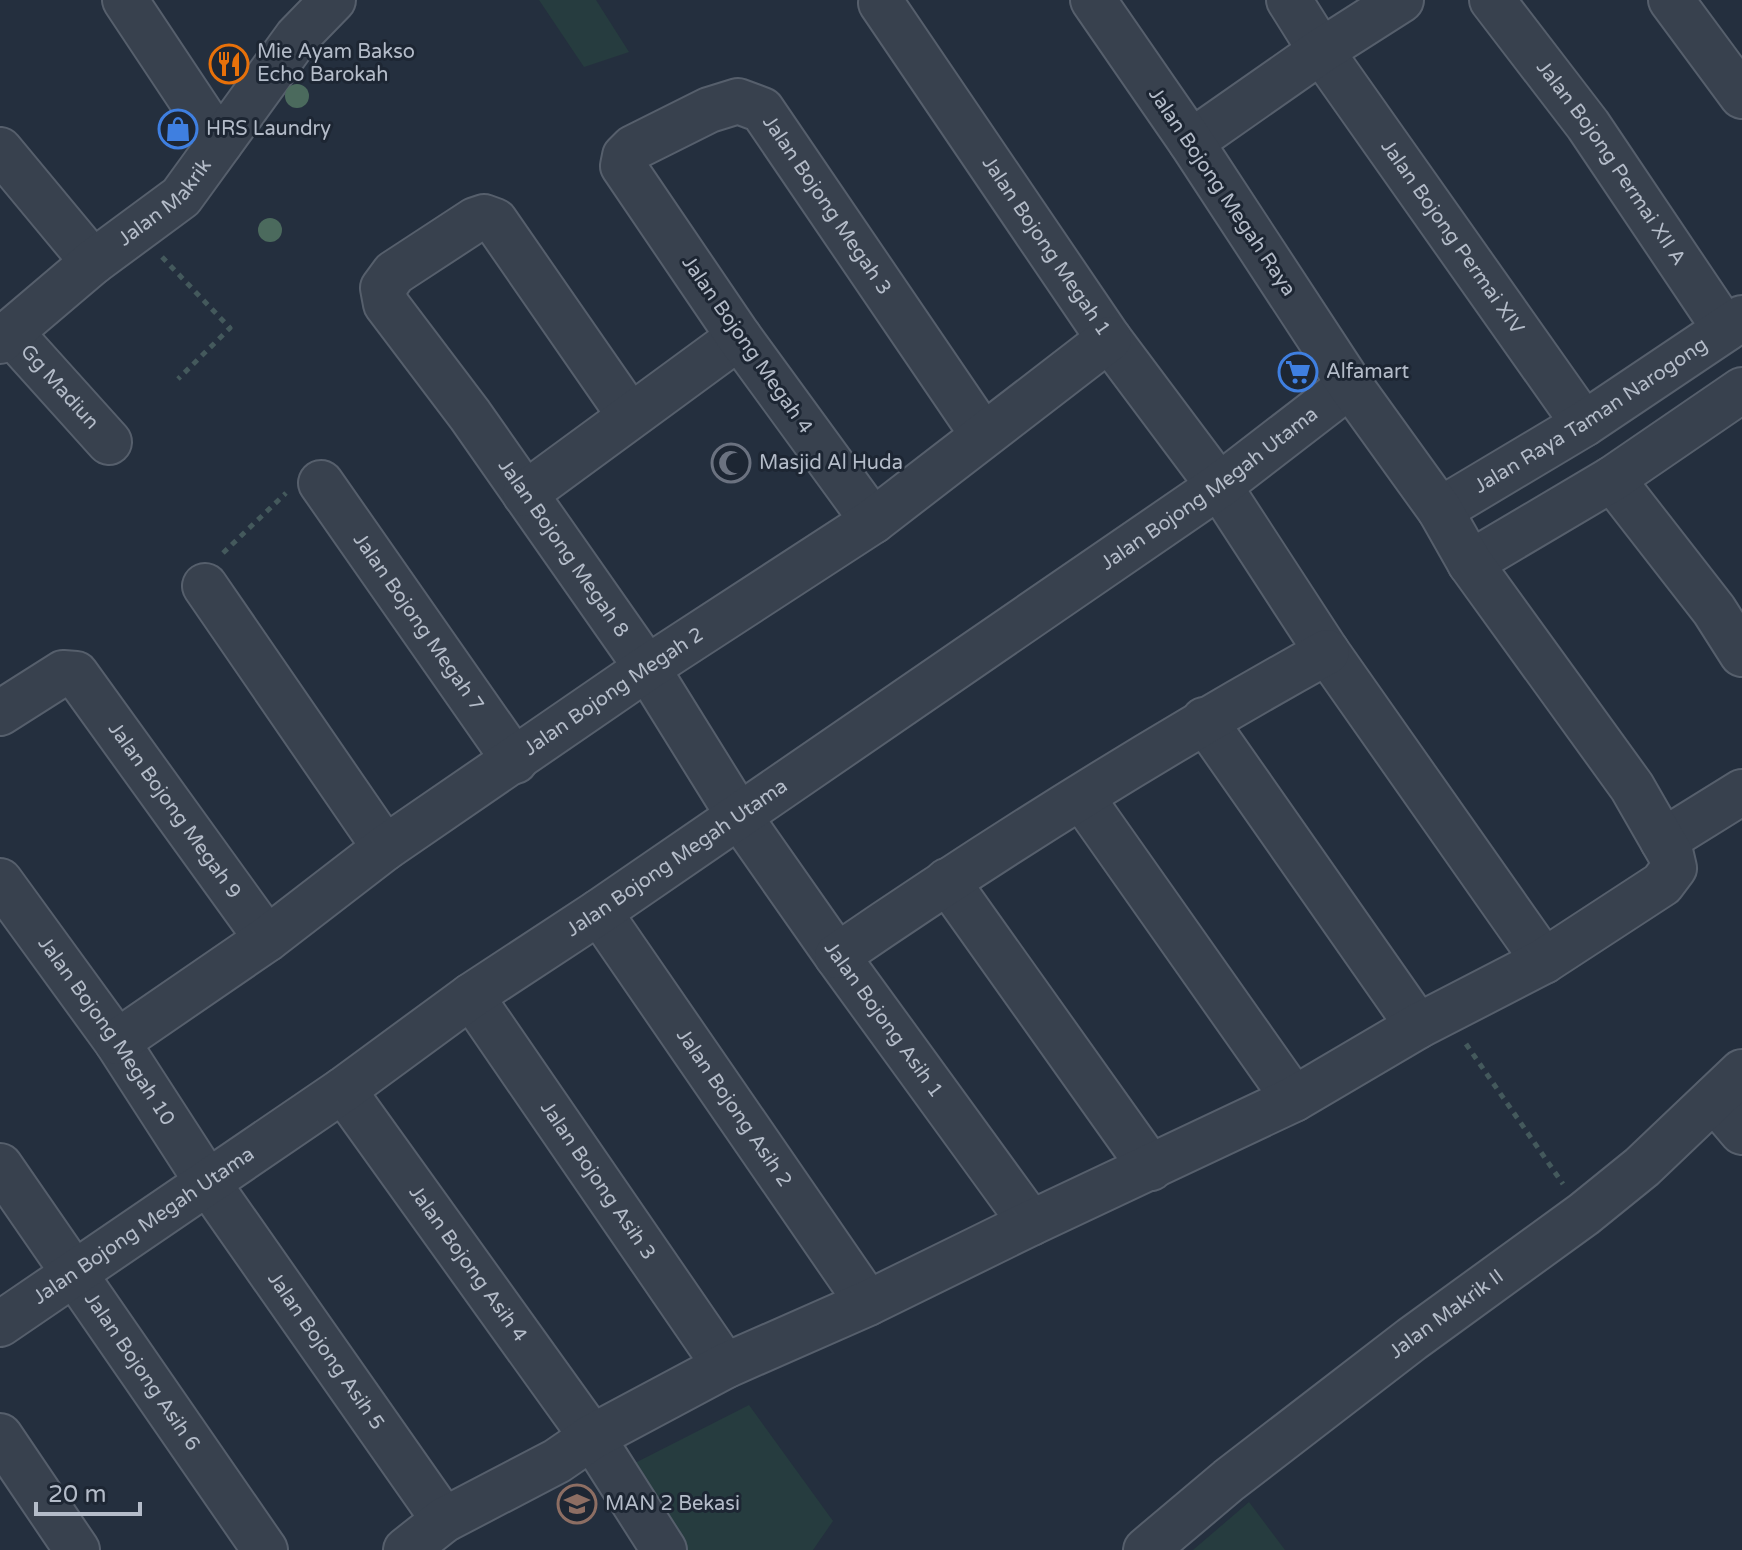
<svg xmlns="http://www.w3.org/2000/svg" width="1742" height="1550" font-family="'Varela Round',sans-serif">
<rect width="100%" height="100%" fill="#242f3e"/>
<path fill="#263c3f" d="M539 0H596L629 52 584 67Z
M749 1405 833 1521 813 1550H683L631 1465Z
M1249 1502 1285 1550H1193Z"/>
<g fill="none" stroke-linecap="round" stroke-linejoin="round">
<defs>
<g id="minor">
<path d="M125 0 220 143"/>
<path id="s1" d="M1289 0 1321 51 1584 424"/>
<path id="s2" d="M1492 0 1588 125 1725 329"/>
<path d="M1671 0 1742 96"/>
<path id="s3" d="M881 3 1109 339 1219 486 1327 652 1544 961"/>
<path d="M1191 142 1321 51 1401 0"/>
<path d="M0 150 93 262"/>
<path id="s4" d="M10 332 109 442"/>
<path id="s5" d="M0 341 93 262 181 197 297 37 333 0"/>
<path id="s6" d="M630 416 495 221 484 217 475 220 394 273 383 288 386 304 470 415 647 668 739 816 837 956 1031 1223"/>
<path d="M1612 479 1714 610 1742 654"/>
<path id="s7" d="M321 483 515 761"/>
<path d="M525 494 739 337"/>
<path id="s8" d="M1440 510 1584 424 1742 318"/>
<path id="s9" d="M873 521 739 337 623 166 625 156 633 148 709 110 738 101 762 110 983 435"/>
<path d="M1470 563 1612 479 1742 390"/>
<path d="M205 586 385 848"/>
<path id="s10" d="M0 713 63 673 76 674 267 939"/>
<path d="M1204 720 1418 1026"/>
<path d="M1082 798 1294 1099"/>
<path d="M1663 841 1742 792"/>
<path id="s11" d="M0 881 117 1042 208 1183 444 1520"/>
<path d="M947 881 1151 1168"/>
<path id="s12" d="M599 912 868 1303"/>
<path d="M837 956C996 847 1159 745 1327 652"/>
<path id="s13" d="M471 996 725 1366"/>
<path id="s14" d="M117 1042 267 939 385 848 647 668 873 521 1109 339"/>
<path id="s15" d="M343 1090 592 1437 664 1550"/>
<path d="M1714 1099 1742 1132"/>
<path id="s16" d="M0 1166 265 1550"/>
<path id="s17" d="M0 1324 343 1090 471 996 599 912 1219 486 1350 385"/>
<path d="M0 1436 77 1550"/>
<path d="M406 1550 444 1520 557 1461 592 1437 725 1366 868 1303 1031 1223 1294 1099 1418 1026 1544 961 1662 884 1674 868 1671 855 1632 787 1470 563 1440 510 1350 385 1191 142 1093 0"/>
<path id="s18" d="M1146 1550 1229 1480 1412 1339 1584 1214 1642 1167 1742 1072"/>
</g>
</defs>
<use href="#minor" stroke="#565f6c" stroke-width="48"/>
<path stroke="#44595c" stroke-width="5" stroke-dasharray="6 6" stroke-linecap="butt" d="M162 257 230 328 178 379
M223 553 286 493
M1466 1044 1563 1184"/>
<use href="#minor" stroke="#38414e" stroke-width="44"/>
</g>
<g fill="#4b6a5d">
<circle cx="297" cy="96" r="12"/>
<circle cx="270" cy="230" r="12"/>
</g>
<defs>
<symbol id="restaurant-ring" viewBox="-11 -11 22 22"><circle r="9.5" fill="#1d2633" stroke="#e8710a" stroke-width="1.5"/><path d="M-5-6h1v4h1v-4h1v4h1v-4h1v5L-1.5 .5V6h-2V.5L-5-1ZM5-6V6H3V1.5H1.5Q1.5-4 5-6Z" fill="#e8710a"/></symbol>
<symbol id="shop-ring" viewBox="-11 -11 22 22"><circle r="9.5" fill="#1d2633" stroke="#3f7fe0" stroke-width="1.5"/><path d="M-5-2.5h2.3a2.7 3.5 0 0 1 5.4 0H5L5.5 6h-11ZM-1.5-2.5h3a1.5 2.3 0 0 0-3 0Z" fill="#3f7fe0"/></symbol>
<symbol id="supermarket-ring" viewBox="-11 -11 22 22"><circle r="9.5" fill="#1d2633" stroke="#3f7fe0" stroke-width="1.5"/><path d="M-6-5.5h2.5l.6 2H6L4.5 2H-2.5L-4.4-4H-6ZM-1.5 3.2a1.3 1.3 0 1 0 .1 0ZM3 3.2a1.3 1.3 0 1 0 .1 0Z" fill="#3f7fe0"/></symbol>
<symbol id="mosque-ring" viewBox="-11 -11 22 22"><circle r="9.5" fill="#1d2633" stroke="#6b7280" stroke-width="1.5"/><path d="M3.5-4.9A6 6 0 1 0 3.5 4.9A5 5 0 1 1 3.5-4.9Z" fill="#6b7280"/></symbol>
<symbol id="school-ring" viewBox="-11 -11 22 22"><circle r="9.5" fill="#1d2633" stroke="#8d6e63" stroke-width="1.5"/><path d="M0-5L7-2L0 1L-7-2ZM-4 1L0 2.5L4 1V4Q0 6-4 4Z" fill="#8d6e63"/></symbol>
</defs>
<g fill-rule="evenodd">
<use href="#restaurant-ring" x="207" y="42" width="44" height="44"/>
<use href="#shop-ring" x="156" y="107" width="44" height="44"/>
<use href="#supermarket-ring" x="1276" y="350" width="44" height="44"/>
<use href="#mosque-ring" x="709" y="441" width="44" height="44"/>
<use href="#school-ring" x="555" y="1482" width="44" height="44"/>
</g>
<g text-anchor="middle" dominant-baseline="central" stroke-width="6" stroke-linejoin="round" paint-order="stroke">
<g font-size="20" fill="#b4bcc9" stroke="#1d2633" text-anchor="start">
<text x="257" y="52">Mie Ayam Bakso<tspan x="257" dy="23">Echo Barokah</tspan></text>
<text x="206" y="129">HRS Laundry</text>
<text x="1326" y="372">Alfamart</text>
<text x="759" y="463">Masjid Al Huda</text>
<text x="605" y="1504">MAN 2 Bekasi</text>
</g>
<g font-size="20" fill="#b4bcc9" stroke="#1d2633">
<text stroke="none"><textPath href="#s2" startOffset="202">Jalan Bojong Permai XII A</textPath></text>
<text transform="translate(1222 192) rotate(56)">Jalan Bojong Megah Raya</text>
<text stroke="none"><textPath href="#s5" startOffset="216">Jalan Makrik</textPath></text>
<text stroke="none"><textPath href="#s9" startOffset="712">Jalan Bojong Megah 3</textPath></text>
<text stroke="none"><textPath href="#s1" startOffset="288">Jalan Bojong Permai XIV</textPath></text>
<text stroke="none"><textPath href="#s3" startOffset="294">Jalan Bojong Megah 1</textPath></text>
<text transform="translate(747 345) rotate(55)">Jalan Bojong Megah 4</text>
<text stroke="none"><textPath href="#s4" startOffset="74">Gg Madiun</textPath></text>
<text stroke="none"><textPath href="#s8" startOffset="178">Jalan Raya Taman Narogong</textPath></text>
<text stroke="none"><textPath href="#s17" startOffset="1470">Jalan Bojong Megah Utama</textPath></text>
<text stroke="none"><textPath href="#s6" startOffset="692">Jalan Bojong Megah 8</textPath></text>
<text stroke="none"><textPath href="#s7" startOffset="170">Jalan Bojong Megah 7</textPath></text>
<text stroke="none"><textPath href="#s14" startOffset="608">Jalan Bojong Megah 2</textPath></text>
<text stroke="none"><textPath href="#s10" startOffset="256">Jalan Bojong Megah 9</textPath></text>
<text stroke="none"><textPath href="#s17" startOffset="822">Jalan Bojong Megah Utama</textPath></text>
<text stroke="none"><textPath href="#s6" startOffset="1262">Jalan Bojong Asih 1</textPath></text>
<text stroke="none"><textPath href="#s11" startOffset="184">Jalan Bojong Megah 10</textPath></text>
<text stroke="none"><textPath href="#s12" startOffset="238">Jalan Bojong Asih 2</textPath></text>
<text stroke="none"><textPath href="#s13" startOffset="224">Jalan Bojong Asih 3</textPath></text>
<text stroke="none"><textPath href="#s17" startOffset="174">Jalan Bojong Megah Utama</textPath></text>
<text stroke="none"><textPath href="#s15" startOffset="214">Jalan Bojong Asih 4</textPath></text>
<text stroke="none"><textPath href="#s18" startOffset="382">Jalan Makrik II</textPath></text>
<text stroke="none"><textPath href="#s11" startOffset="572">Jalan Bojong Asih 5</textPath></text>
<text stroke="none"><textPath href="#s16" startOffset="250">Jalan Bojong Asih 6</textPath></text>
</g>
</g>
<path d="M36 1502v12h104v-12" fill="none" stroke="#b4bcc9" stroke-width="4"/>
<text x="48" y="1502" font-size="24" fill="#b4bcc9" stroke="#1d2633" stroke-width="6" paint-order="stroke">20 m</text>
</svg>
